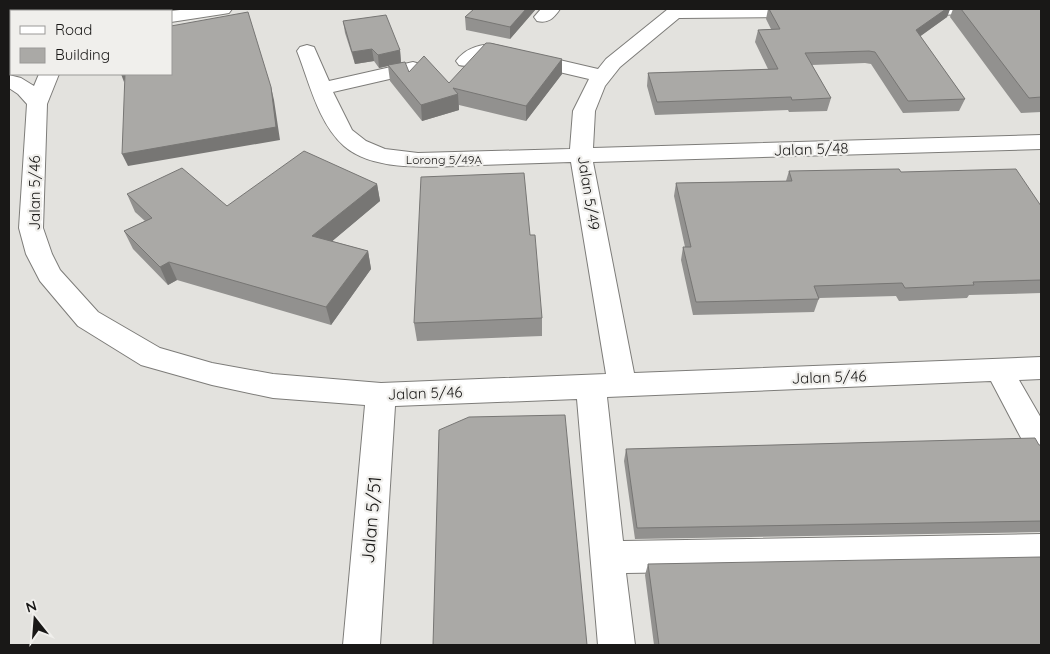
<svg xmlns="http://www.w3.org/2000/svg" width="1050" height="654" font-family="Quicksand,sans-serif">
<rect width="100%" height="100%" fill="#e3e2de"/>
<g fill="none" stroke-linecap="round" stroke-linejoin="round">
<defs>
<path id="minor" d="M56 9H74L73 11H55Z
M189 9H232L229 13 223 14 171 22V11Z
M541 9H560C554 18 548 24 537 21L534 17Z
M668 9H811L813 12 810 16 804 17 679 18 620 67 605 86 595 111 593 148 1041 135V149L593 162 634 373 1041 357V379L1019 380 1041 418V459L1030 455 991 381 607 397 623 541 1041 534V566L626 573 635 645H598L577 399 395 406 380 645H343L365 405 273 398 212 385 141 365 78 326 40 281 26 254 19 228 27 104 18 94 9 88V75L21 78 34 86 39 74H59L47 104 43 228 52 254 60 270 98 312 160 348 212 363 273 374 381 383 606 374 571 162C541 163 510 164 480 165 440 166 376 174 344 146 318 123 309 81 297 51L300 47 307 45 314 47 329 81 413 62 420 64 423 68 420 72 333 92 352 130 366 141 385 149 418 153 570 149 573 111 589 79 491 56C478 57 473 69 459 65L456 61C465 49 477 45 491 44L598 69 606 59Z
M904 9H1012L1009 13 1003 14 912 15 906 14Z"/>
</defs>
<use href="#minor" stroke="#7d7c79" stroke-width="2"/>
<use href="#minor" fill="#fff" fill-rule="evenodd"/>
</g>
<path fill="#92918f" d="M474 9H536L510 39 466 30 465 17Z
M768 9H950L947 17 920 36 965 99 959 111 903 113 871 64 865 63 812 65 831 98 827 111 789 112 788 110 655 115 647 86 648 73 768 69 755 42 758 30 771 29 766 19Z
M953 9H1041V112L1021 113 950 17Z
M343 21 400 50 401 62 409 72 449 83 562 59V74L526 121 459 105V110L422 121 390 81 388 66 379 68 374 61 355 64 345 33Z
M789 171 901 172 1041 206V293L969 295 967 298 899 301 896 296 819 298 814 312 693 315 681 260 683 247H685L674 196 676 183 786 181Z
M377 184 380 201 332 241 368 251 371 269 331 325 177 280 168 285 133 249 124 231 145 221 135 212 127 194 227 206Z
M530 235 542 318V336L417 341 414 323Z
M1039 445H1041V532L635 539 624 461 626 449Z
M648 564 1041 645H654L645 575Z"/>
<path fill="#777674" d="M526 9H536L510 39V27Z
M946 9H950L947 17 911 43 916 30Z
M372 49 374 61 355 64 352 52Z
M400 50 401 63 379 68 378 55Z
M562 59V74L526 121V106Z
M121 74H127L124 82Z
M271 87 274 100 280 140 128 166 122 154Z
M458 94 459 110 422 121 421 105Z
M377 184 380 201 317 254 312 236Z
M368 251 371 269 331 325 326 307Z
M169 262 177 280 168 285 160 267Z"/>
<path fill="#aaa9a6" stroke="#777674" d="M474 9H526L510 27 465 17Z
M769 9H946L916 30 965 99 908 101 875 52 869 51 805 53 831 98 792 100 791 97 657 102 648 73 778 69 758 30 780 29Z
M961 9H1041V97L1029 98Z
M248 12 271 87 276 127 122 154 125 74H171V26Z
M386 15 400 50 378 55 372 49 352 52 343 21Z
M486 43H490L562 59 526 106 453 88 458 94 421 105 388 65 405 62 409 72 424 56 449 83Z
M304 151 377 184 312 236 368 251 326 307 169 262 160 267 124 231 152 218 127 194 182 168 227 206Z
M899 169 901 172 1016 169 1041 206V280L973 282 974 285 905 288 902 283 814 286 819 299 696 302 683 247H691L676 183 792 181 789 171Z
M524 173 530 235H535L542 318 414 323 421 177Z
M565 415 587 645H433L439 430 469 417Z
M1035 438 1039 445H1041V521L637 528 626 449Z
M1041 557V645H659L648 564Z"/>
<g text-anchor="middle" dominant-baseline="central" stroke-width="4.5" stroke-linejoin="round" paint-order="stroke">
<g font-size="12" fill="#191817" stroke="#f0efec">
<text x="444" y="159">Lorong 5/49A</text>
</g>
<g font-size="15" fill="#191817" stroke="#f0efec">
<text transform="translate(811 149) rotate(-2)">Jalan 5/48</text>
<text transform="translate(34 193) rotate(-90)">Jalan 5/46</text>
<text transform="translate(589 193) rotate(81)">Jalan 5/49</text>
<text transform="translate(829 377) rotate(-2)">Jalan 5/46</text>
<text transform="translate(425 393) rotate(-2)">Jalan 5/46</text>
</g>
<g font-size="18" fill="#191817" stroke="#f0efec">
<text transform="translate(371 520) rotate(-85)">Jalan 5/51</text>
</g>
</g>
<rect width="1050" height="654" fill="none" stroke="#191817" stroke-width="20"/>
<rect x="10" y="10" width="162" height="65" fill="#f0efec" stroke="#9a9997"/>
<rect x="20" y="26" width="25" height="8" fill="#ffffff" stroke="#9a9997"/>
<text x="55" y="35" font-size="15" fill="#191817">Road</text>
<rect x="20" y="48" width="25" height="15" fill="#aaa9a6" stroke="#9a9997"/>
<text x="55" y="60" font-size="15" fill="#191817">Building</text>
<g transform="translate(35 619) rotate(343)" stroke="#f0efec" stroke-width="4" paint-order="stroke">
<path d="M0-4L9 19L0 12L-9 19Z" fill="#191817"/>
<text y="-8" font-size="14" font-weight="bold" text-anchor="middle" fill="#191817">N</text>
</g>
</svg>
